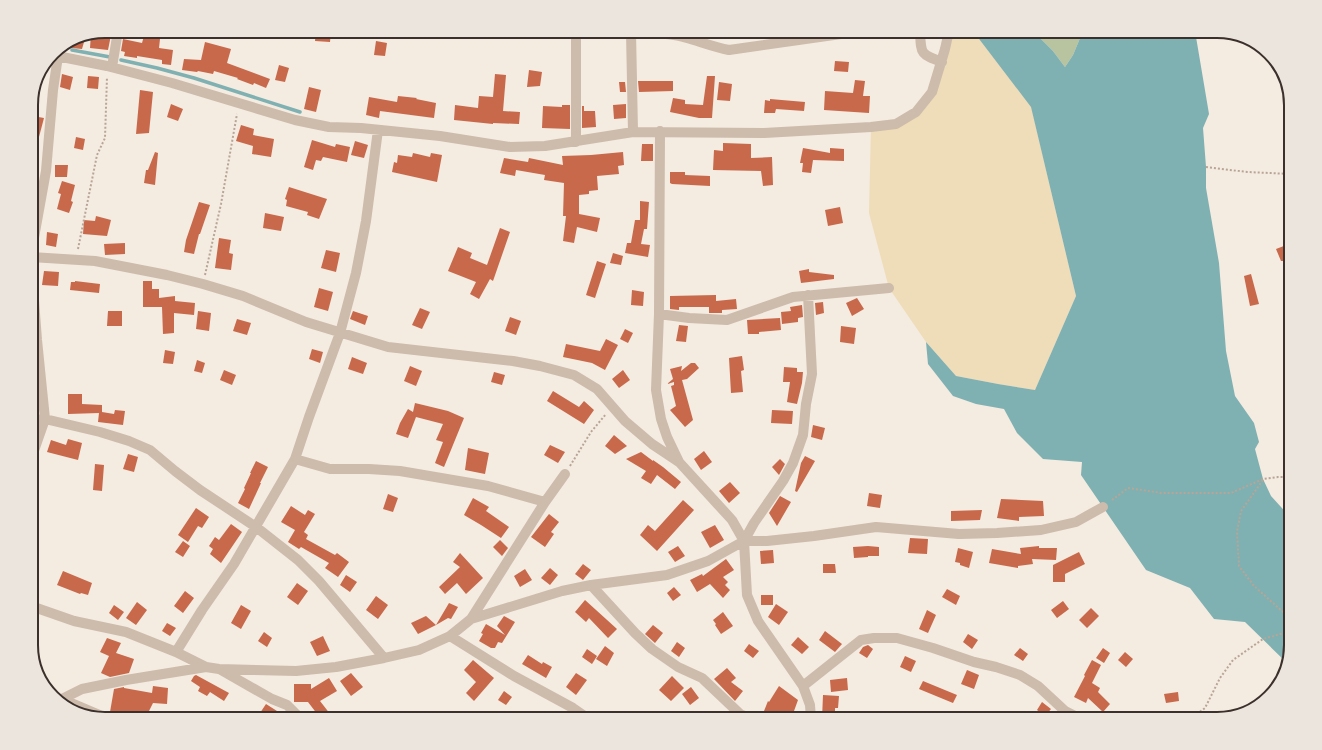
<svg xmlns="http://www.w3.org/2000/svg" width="1322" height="750" font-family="Figtree,sans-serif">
<rect width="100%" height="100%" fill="#f4ebe1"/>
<path fill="#b8c4a0" d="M1033 31H1083L1073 55 1065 67 1053 51Z"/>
<path fill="#efdcb8" d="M949 31H973L1031 106 1076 296 1035 390 998 384 956 376 926 342 889 288 869 213 871 127 896 124 930 95Z"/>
<path fill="#7fb0b2" d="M973 31H1033L1053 51 1065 67 1073 55 1083 31H1195L1209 114 1203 128 1206 167V188L1219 263 1226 351 1235 396 1254 423 1259 442 1255 449 1263 479 1271 496 1291 518V645L1286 662 1245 622 1214 619 1190 588 1146 570 1081 475 1082 462 1043 459 1017 433 1004 409 976 404 953 396 928 364 926 342 956 376 998 384 1035 390 1076 296 1031 107Z"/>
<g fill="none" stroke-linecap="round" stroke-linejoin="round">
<path stroke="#7fb0b2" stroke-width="3.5" d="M72 50 110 57
M121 60 157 68 194 78 300 112"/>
</g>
<path fill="#c8694b" d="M316 31H331L330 42 315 41Z
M96 33 111 35 108 50 90 48 91 34Z
M86 35 82 49 61 47 77 37Z
M144 36 160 39 159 48 173 50 171 65 162 64V60L137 56V58L124 56 125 52 121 51 123 39 142 43Z
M376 41 387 43 385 56 374 55Z
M205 42 231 49 227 63 270 79 266 88 254 83 253 85 237 79 238 78 214 71 213 74 198 71 197 72 182 70 184 59 201 60Z
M835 61 849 62 848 72 834 71Z
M279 65 289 68 285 82 275 80Z
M529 70 542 72 540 86 527 87Z
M62 74 73 77 70 90 60 87Z
M495 74 506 75 503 111 520 112 519 124 493 123V124L454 120 455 105 478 108 479 96 493 97Z
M88 76 99 77 98 89 87 88Z
M707 76H715L712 118H699L670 112 673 98 685 100V104L703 105Z
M855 80 865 81 863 96H870L869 113 824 110 825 91 853 93Z
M638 81H673V91L639 92Z
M619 82H625L626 92H620Z
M719 82 732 84 730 101 717 100Z
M309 87 321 90 316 112 304 109Z
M140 90 153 92 149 133 136 134Z
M398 96 417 98 416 99 436 103 434 118 380 111 379 118 366 115 369 97 397 102Z
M770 99 805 102 804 111 776 109 775 113H764L765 100 770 101Z
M171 104 183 109 178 121 167 117Z
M626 104V118L614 119 613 105Z
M562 105H570V129L542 128 543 106 562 107Z
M582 106H584V111H595L596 127 582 128Z
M33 116 44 118 35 152 31 151V124Z
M241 125 254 129 253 135 274 139 271 157 252 154 253 146 236 141Z
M76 137 85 139 83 150 74 148Z
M312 140 335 147 336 144 350 147 347 162 323 157 321 161 316 160 313 170 304 167Z
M355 141 368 145 364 158 351 155Z
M723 143 751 144V158L772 157 773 185 763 186 761 171 713 170 714 150 723 151Z
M642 144H653V161H641Z
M803 148 830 153V148L844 149V161L813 160 811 173 802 172 803 163H800Z
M155 152 158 153 155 185 144 183 146 170H148Z
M623 152 624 165 618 166 619 174 597 176 598 190 589 191V194L579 195V214L600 218 597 232 577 227 574 243 563 241 566 216H563L564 183 544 180 545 175 516 170 515 176 500 173 504 158 528 162 529 158 563 165 562 156 591 155Z
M413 153 430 157 431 153 442 155 437 182 392 172 394 162 397 163 398 155 412 157Z
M55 165H68L67 177H55Z
M670 172H685V175L710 176V186L672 184 670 183Z
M62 181 75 185 71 201 73 202 69 213 57 209 61 194 58 193Z
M289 187 327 199 319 219 307 215 308 212 286 206 287 200 285 199Z
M640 201 649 202 647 229H644L641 244 650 245 648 257 625 253 627 243H631L635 220H640Z
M199 202 210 205 200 234H199L194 254 184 252 186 240Z
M840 207 843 223 828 226 825 210Z
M265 213 284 217 281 231 263 228Z
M96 216 111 220 107 236 83 234 84 220 95 221Z
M500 228 510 232 493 281 490 279 479 299 470 294 476 282 448 271 458 247 472 253 470 258 487 265Z
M47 232 58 234 56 247 46 245Z
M219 238 231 240 229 253 233 254 231 270 215 268Z
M125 243V254L105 255 104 244Z
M1289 244 1291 252V279L1287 280 1283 261H1281L1276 249Z
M326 250 340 253 336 272 321 268Z
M613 253 623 256 621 265 610 263Z
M597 261 606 264 595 298 586 295Z
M809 269V272L834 275V279L801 283 799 271Z
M44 271 59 272 58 286 42 285Z
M1251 274 1259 304 1250 306 1244 276Z
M75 281 100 284 99 293 70 290 71 282H75Z
M143 281H152V289H159V298L175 296V301L195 303 194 315 174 313V333L163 334 162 307H143Z
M319 288 333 292 328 311 314 307Z
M632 290 644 292 643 306 631 305Z
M716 295V301L736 299 737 309 722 310V313H709V307H679V310L670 309V296Z
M857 298 864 309 852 316 846 303Z
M823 302 824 313 816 315 815 303Z
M802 305 803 317 798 318V322L782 324 781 312 791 311 790 307Z
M420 308 430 312 422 329 412 325Z
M108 311H122V326H107Z
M198 311 211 313 209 331 196 329Z
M353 311 368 316 365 325 350 319Z
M510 317 521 321 516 335 505 331Z
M780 318 781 330 759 332V334H748L747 320Z
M237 319 251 323 247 335 233 331Z
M679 325 688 326 686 342 676 341Z
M841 326 856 328 854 344 840 342Z
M625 329 633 333 628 343 620 339Z
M606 339 618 345 605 370 592 363 563 357 566 344 600 351Z
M312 349 323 352 320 363 309 359Z
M165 350 175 352 173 364 163 363Z
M742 356 744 370 741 371 743 392 731 393 729 358Z
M352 357 367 363 363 374 348 369Z
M197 360 205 363 202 373 194 371Z
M691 363H695L699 368 687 379 682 380 693 420 685 427 670 410 676 406 671 386 674 385V382L667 384 673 379 670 369 682 366 681 371Z
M410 366 422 371 416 386 404 381Z
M784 367 797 368V372H803L802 383 797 404 787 402 790 382H783Z
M224 370 236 375 232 385 220 380Z
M623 370 630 380 619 388 612 379Z
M494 372 505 375 502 385 491 382Z
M553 391 579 407 584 401 594 410 584 424 547 401Z
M68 394H82V404L102 405V412L114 414 115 410 125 411 123 425 98 422 99 413 68 414Z
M415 403 448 411 464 418 444 467 435 463 443 442 436 440 443 424 416 417 408 438 396 434 400 423 408 409 413 412Z
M772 410 793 411 792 424 771 423Z
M813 425 825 428 822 440 811 437Z
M614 435 627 446 615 454 605 446Z
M68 439 82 443 78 460 47 452 51 440 66 445Z
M550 445 565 452 558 463 544 455Z
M468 448 489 453 485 474 465 470Z
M704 451 712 462 701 470 694 459Z
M641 452 653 461V460L663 467 681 482 675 489 657 475 651 484 641 478 646 471 626 459Z
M128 454 138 457 134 472 123 469Z
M805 456 815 461 797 492 795 491 801 463Z
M780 459 785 464 779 475 772 467Z
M256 461 268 467 260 483H261L249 509 238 503 245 489 244 488 251 473H250Z
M95 464 104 465 102 491 93 490Z
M730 482 740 493 729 503 719 491Z
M869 493 882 495 880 508 867 506Z
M388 494 398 498 393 512 383 509Z
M780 496 791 502 777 526 769 513Z
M473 498 489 507 486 511 509 527 501 538 481 525 464 515Z
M1001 499 1043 501 1044 516 1019 517V521L997 518Z
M683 500 694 510 657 551 640 535 648 525 655 531Z
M291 506 305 515 308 510 315 514 304 532 308 535 306 539 335 555 337 553 349 562 338 577 325 568 329 563 301 547 299 549 288 542 295 530 281 522Z
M196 508 209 517 202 528 198 526 188 542 178 535Z
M982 510 980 520 951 521V511Z
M549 514 559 522 551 532 554 534 545 547 531 537Z
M231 524 242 532 221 563 210 554 213 549 209 546 215 537 219 540Z
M715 525 724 540 710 548 701 532Z
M910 538 928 539 927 554 908 553Z
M500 540 508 548 502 556 493 547Z
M183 541 190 546 183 557 175 552Z
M678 546 685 556 675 562 668 552Z
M868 546 879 547V556H868V557L854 558 853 547Z
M1039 546V548H1057L1056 560 1032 559 1033 564 1018 566V568L989 563 992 549 1021 554 1020 548Z
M958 548 973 552 969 568 960 565V563L955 562Z
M773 550 774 563 761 564 760 551Z
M1079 552 1085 564 1065 574V582H1053V565Z
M460 553 483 578 466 594 457 583 445 594 439 587 460 567 453 562Z
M726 559 734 570 723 577 728 582 725 585 730 590 723 598 710 584 697 592 690 580 702 574 703 576Z
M583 564 591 570 583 580 575 574Z
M823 564H835L836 573H823Z
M550 568 558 575 550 585 541 578Z
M525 569 532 580 520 587 514 576Z
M63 571 92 583 88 595 81 593 80 594 57 585Z
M346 575 357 582 350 592 340 585Z
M297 583 308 591 298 605 287 597Z
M674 587 681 595 673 601 667 593Z
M947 589 960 596 956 605 942 597Z
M185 591 194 598 183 613 174 606Z
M761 595H773V605H761Z
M376 596 388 605 378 619 366 610Z
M585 600 617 629 608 638 589 618 586 622 575 612Z
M1063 601 1069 609 1057 618 1051 610Z
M137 602 147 610 136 625 126 618Z
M449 603 458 607 451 619 448 618 436 625Z
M776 604 788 612 779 625 768 617Z
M114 605 124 612 118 620 109 613Z
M241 605 251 611 241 629 231 623Z
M1091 608 1099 616 1087 628 1079 620Z
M927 610 936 615 928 633 919 629Z
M723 612 733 626 721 634 715 625 716 624 713 620Z
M426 616 436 625 418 634 411 623Z
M504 616 515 622 502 643 498 642 495 648H491L479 641 483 634 481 633 486 624 505 635 497 626Z
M167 623 176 628 170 636 162 631Z
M653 625 663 633 655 643 645 634Z
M825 631 842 644 835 652 819 640Z
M264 632 272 638 267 647 258 641Z
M968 634 978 640 972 649 963 642Z
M323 636 330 651 317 656 310 642Z
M798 637 809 647 802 654 791 645Z
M107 638 121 643 116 653 134 659 129 673 110 677 101 673 109 656 100 652Z
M677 642 685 648 679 657 671 651Z
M749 644 759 651 753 658 744 651Z
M868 645 873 649 867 658 859 653 863 647Z
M605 646 614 653 607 666 596 659Z
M1020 648 1028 654 1023 661 1014 655Z
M1103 648 1110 653 1104 663 1096 658Z
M587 649 597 656 592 664 582 657Z
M1125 652 1133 659 1126 667 1118 660Z
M528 655 542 664 543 662 552 667 546 678 522 664Z
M905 656 916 661 911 672 900 667Z
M473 660 494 678 474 701 466 693 476 682 464 670Z
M1092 660 1101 665 1092 683 1100 688 1098 692 1110 704 1103 712 1088 698 1086 703 1074 697 1085 676 1084 675Z
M727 668 736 678 731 682 743 691 735 701 714 679Z
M967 670 979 675 974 689 961 684Z
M351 673 363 687 351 696 340 681Z
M576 673 587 680 576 695 566 687Z
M196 675 229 693 224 701 210 692 207 696 198 691 200 687 191 681 194 676Z
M672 676 684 688 671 701 659 690Z
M329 678 337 691 320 701 334 719H321L308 702H294V684H311V689Z
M847 678 848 690 831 692 830 680Z
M923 681 957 695 953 703 919 689Z
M153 686 168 688 167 704 153 703 145 719H138L132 716 110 712 114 689 124 687V688L152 693Z
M779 686 798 700 794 711H797L794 719H771L762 716 768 701 769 702Z
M691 687 699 698 690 705 682 694Z
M504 691 512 697 506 705 498 700Z
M1178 692 1179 701 1166 703 1164 694Z
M823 695 839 696 838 708H835V719H822Z
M1042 702 1051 709 1045 716 1037 710Z
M266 704 277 711 271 719H256Z"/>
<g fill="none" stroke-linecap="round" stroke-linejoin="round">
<path stroke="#b9a596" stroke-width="2" stroke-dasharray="2 2" stroke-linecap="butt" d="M1206 167 1247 172 1291 174
M78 249 97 155 105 138 107 77
M205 275 221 204 237 114
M570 466 591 432 606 414
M1263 480 1241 511 1237 532 1239 566 1254 586 1291 619
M1112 500 1128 488 1162 493H1231L1263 479 1278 477H1291
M1161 719 1197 714 1205 708 1220 678 1233 660 1263 639 1291 631"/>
<path stroke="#cdbbac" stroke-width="10" d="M628 31 631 32 633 132
M920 31C921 54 920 54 942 62
M631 32C649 33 669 32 687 38 701 42 714 47 729 50L862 31
M52 55 107 66 172 83 295 120 329 127 361 128 440 136 510 147 545 146 633 132 764 133 871 127 896 124 916 112 932 92 945 49 949 31
M112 67 118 31
M576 142V31
M31 254 46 171 53 90 58 56
M31 257 95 261 167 275 203 284 243 296 306 322 388 347 513 361 540 366 574 375 597 389 625 421 652 444 679 462 667 437 661 419 656 390 659 314 660 131
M31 262 37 340 45 419 31 459
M659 314 689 318 727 320 793 297 889 288
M31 420 45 419 100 432 129 441 150 450 175 471 200 490 256 527 298 560 319 581 384 658 419 650 450 636 471 619 562 591 591 585 667 575 708 561 744 541H767L814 536 876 527 959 534 997 533 1041 530 1076 522 1103 507
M295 459 330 469H369L400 471 488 486 545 502
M679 462 732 520 744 541 747 595 758 621 803 686 810 705 811 719
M744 541 754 523 783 481 793 463 803 435 806 404 812 374 808 295
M591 585 635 633 652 649 678 667 702 678 740 714 752 719
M31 606 74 621 126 632 176 652 206 667 126 680 82 689 60 700
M471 619 545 502 565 474
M450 636 514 676 573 708 589 719
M176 652 202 610 234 564 295 459 309 417 340 333 356 273 366 221 378 130
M206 667 219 669 296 671 336 667 384 658
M221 670 272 699 287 705 301 719
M803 686 861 640 874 638H897L933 648 974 662 996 667 1020 675 1038 686 1065 711 1081 719
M62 699 109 719"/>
</g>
<path d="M0 0H1322V750H0ZM105 38H1217A67 67 0 0 1 1284 105V645A67 67 0 0 1 1217 712H105A67 67 0 0 1 38 645V105A67 67 0 0 1 105 38Z" fill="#ece5de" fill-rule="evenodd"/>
<path fill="none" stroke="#3b302b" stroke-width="2" d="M105 38H1217A67 67 0 0 1 1284 105V645A67 67 0 0 1 1217 712H105A67 67 0 0 1 38 645V105A67 67 0 0 1 105 38Z"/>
</svg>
